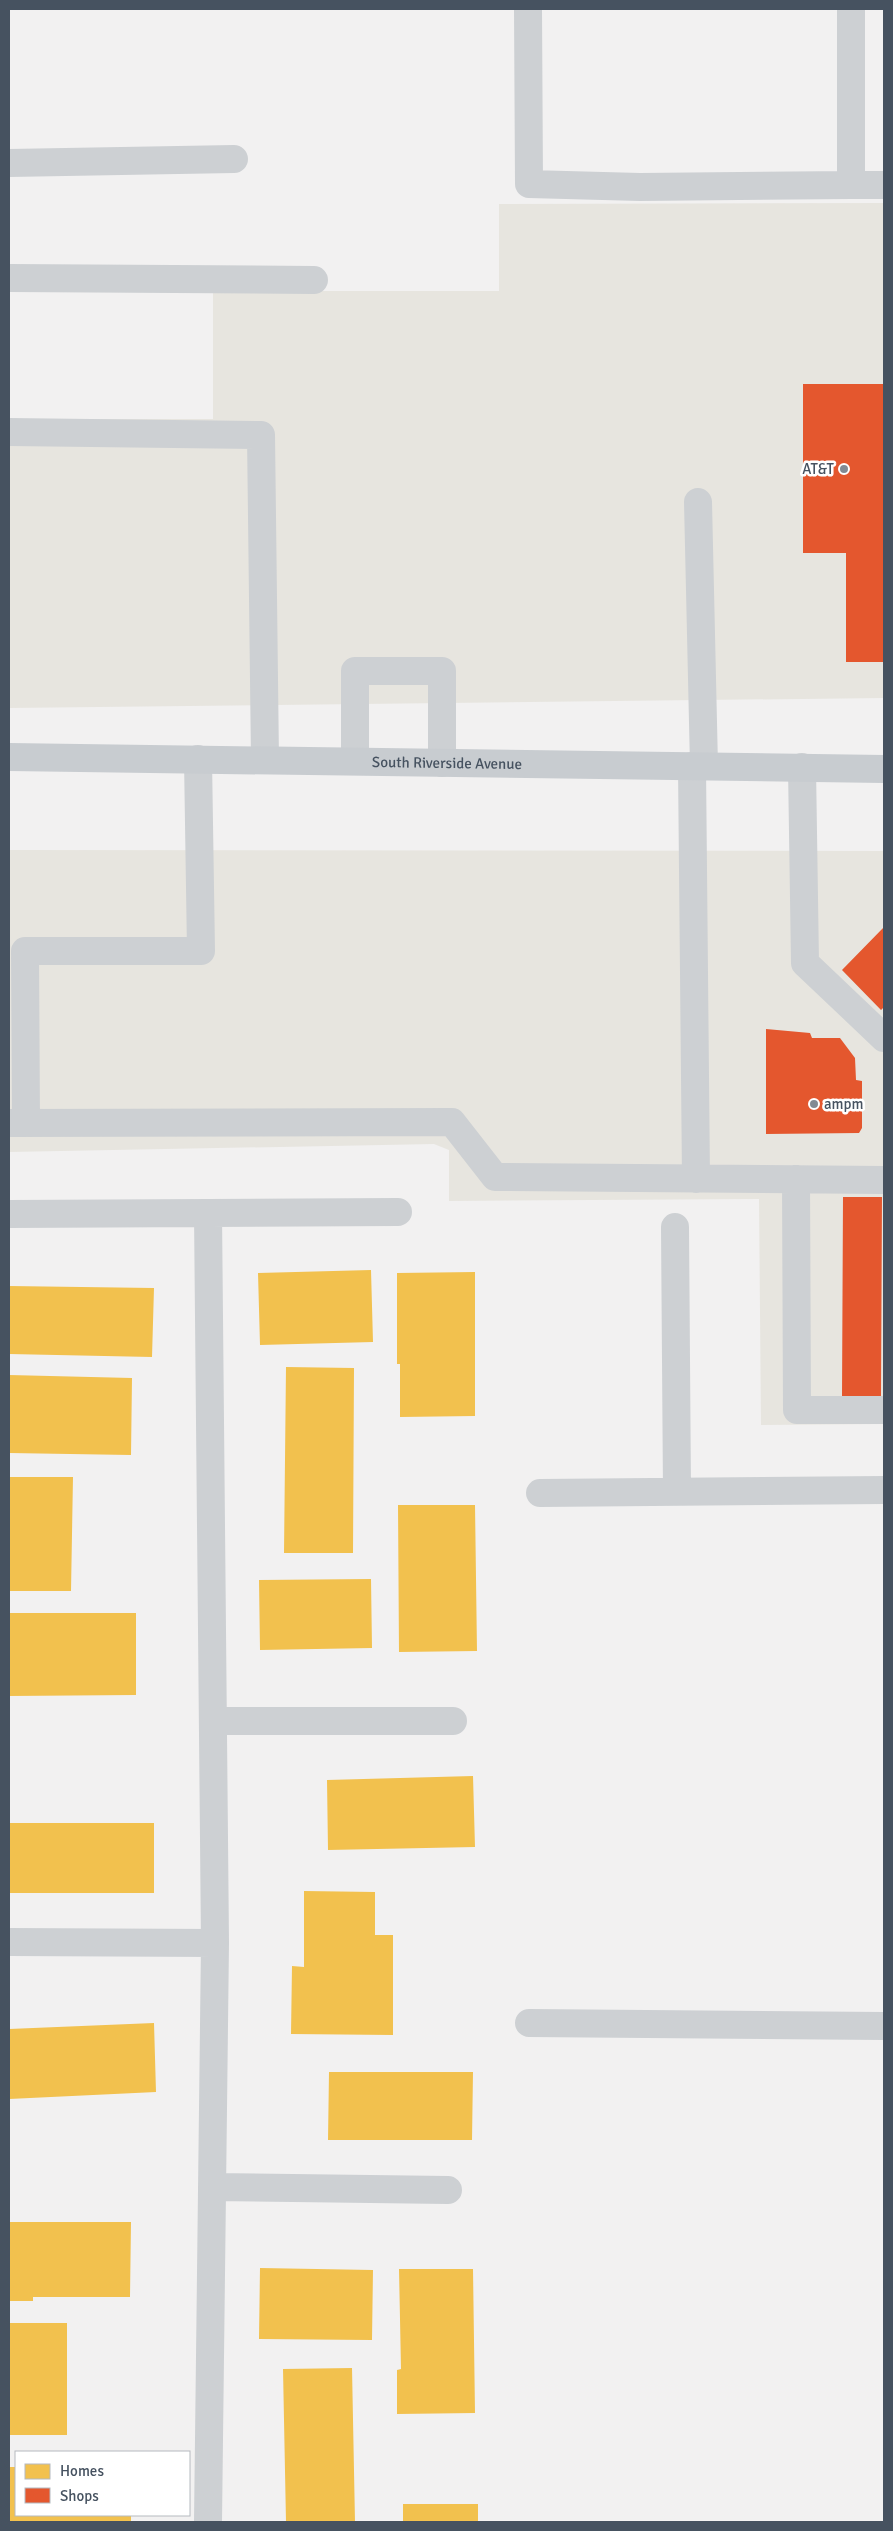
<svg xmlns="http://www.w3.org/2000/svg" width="893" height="2531" font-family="Signika,sans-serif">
<rect width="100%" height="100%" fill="#f2f1f1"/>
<path fill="#e7e5df" d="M884 203V698L9 708V419H213V291H499V204Z
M9 850 884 851V1424L761 1425 759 1199 449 1201V1150L434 1144 9 1152Z"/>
<path fill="#f2c14e" d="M371 1270 373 1342 260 1345 258 1273Z
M475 1272V1416L400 1417V1364H397V1273Z
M9 1286 154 1288 152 1357 9 1354Z
M286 1367 354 1368 353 1553H284Z
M9 1375 132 1378 131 1455 9 1453Z
M9 1477H73L71 1591H9Z
M398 1505H475L477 1651 399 1652Z
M371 1579 372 1648 260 1650 259 1580Z
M9 1613H136V1695L9 1696Z
M473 1776 475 1847 328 1850 327 1780Z
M9 1823H154V1893H9Z
M304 1891 375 1892V1935H393V2035L291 2034 292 1966 304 1967Z
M154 2023 156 2092 9 2099V2029Z
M329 2072H473L472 2140H328Z
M9 2222H131L130 2297H33V2301H9Z
M260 2268 373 2270 372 2340 259 2339Z
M399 2269H473L475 2413 397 2414V2370L401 2369Z
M9 2323H67V2435H9Z
M352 2368 355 2522H286L283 2369Z
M9 2467H16V2515H131V2522H9Z
M403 2504H478V2522H403Z"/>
<path fill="#e4572e" d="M803 384H884V662H846V553H803Z
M884 927V1007L881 1010 842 970Z
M766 1029 810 1033 812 1038H840L855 1058 856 1080 862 1081V1128L859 1133 766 1134Z
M843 1197H882L881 1397H842Z"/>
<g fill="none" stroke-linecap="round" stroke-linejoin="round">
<path stroke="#cdd0d3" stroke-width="28" d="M528 9 529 184 640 187 851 185
M851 9V185H884
M9 163 234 159
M9 278 314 280
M9 432 261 435 265 760
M698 502 704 766
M355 761V671H442V763
M692 766 696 1179
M802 767 805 963 884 1038
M9 1123 452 1122 495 1177 884 1180
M26 1123 25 951H201L198 759
M796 1179 797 1410H884
M208 1213 398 1212
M9 1214 208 1213 215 1943
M675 1227 677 1492
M540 1493 884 1490
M213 1721H453
M9 1942 215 1943 208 2522
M529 2023 884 2026
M212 2187 448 2190"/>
<path stroke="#c8ccd0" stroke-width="28" id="s1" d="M9 757 884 769"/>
</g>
<g fill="#828a93" stroke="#fff" stroke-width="2">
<circle cx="844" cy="469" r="5"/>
<circle cx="814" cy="1104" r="5"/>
</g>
<g text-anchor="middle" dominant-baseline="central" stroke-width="5" stroke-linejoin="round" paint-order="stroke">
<g font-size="15" fill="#465260" stroke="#fff" text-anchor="end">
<text x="834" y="469">AT&amp;T</text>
<text x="824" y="1104" text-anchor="start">ampm</text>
</g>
<g font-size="15" fill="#465260" stroke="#fff">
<text stroke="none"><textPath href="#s1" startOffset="438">South Riverside Avenue</textPath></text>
</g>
</g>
<rect width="893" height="2531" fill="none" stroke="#465260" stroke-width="20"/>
<rect x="15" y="2451" width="175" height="65" fill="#ffffff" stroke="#b5babf"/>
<rect x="25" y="2464" width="25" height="15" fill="#f2c14e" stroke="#b5babf"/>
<text x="60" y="2476" font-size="15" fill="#465260">Homes</text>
<rect x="25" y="2488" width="25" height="15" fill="#e4572e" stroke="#b5babf"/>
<text x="60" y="2501" font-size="15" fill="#465260">Shops</text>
</svg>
